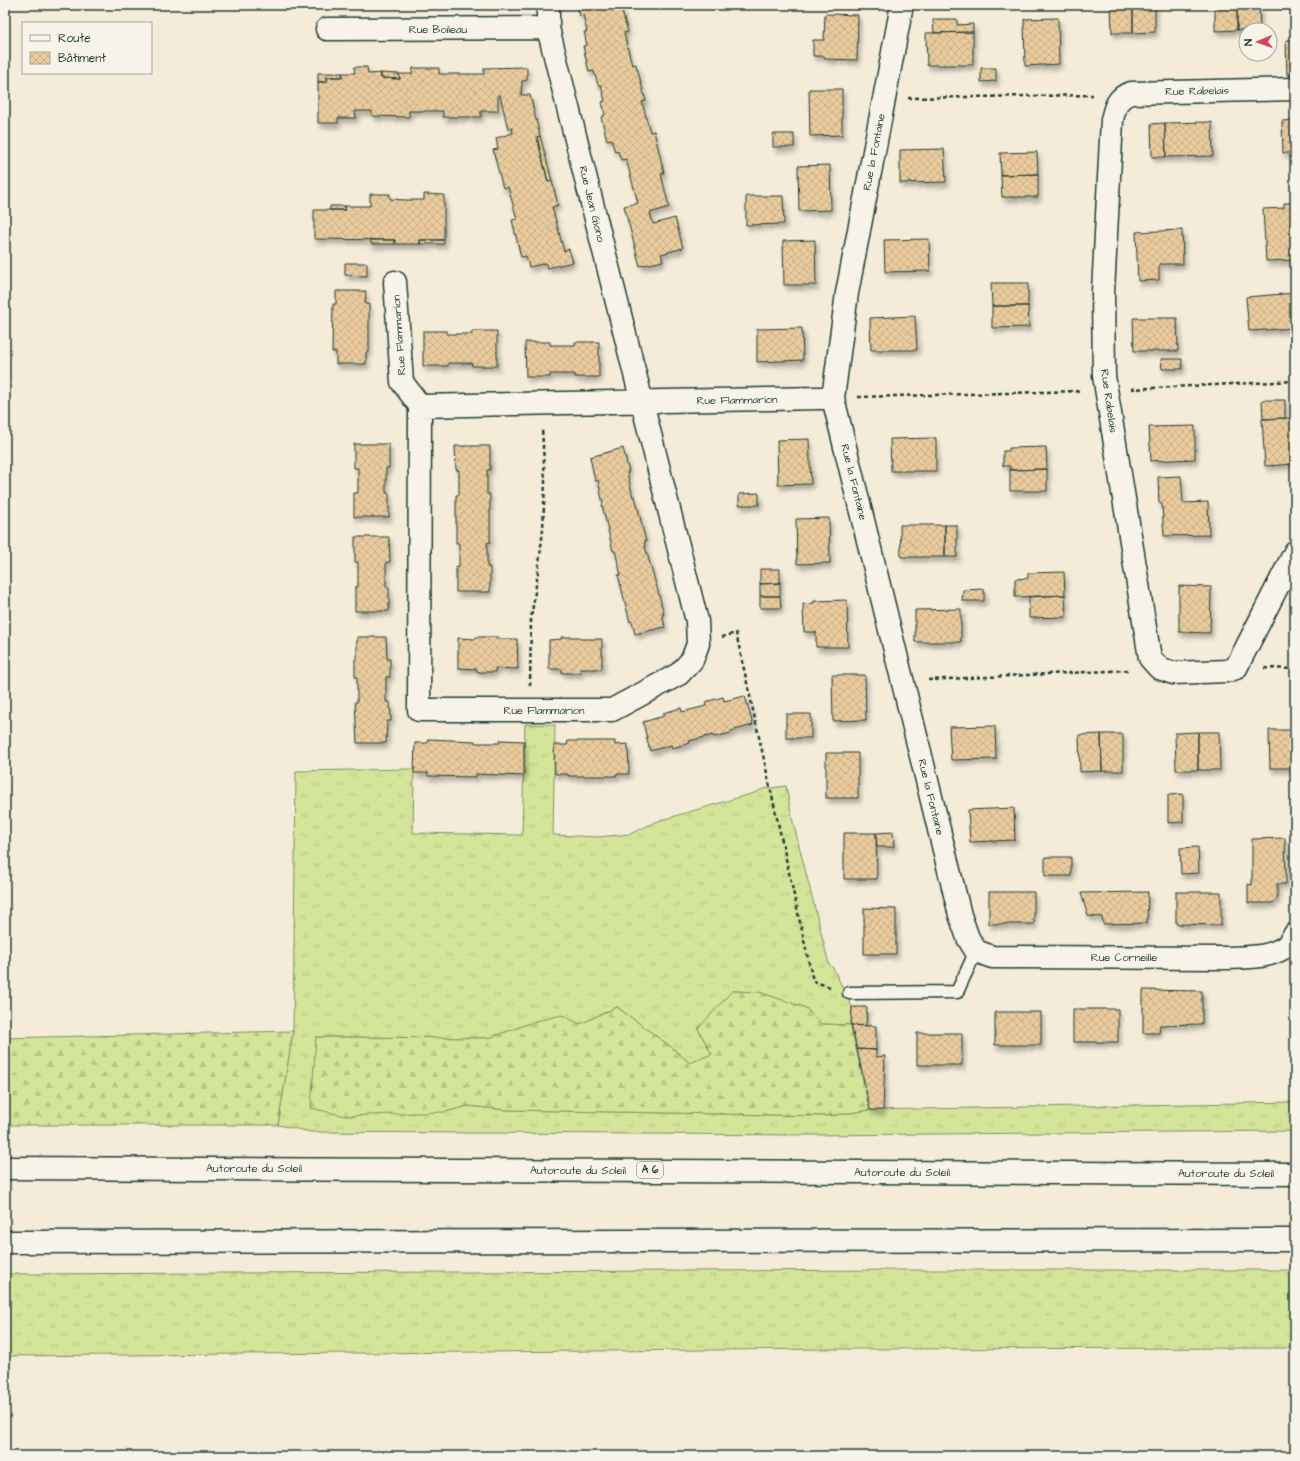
<svg xmlns="http://www.w3.org/2000/svg" width="1300" height="1461" font-family="'Architects Daughter',sans-serif">
<defs>
<pattern id="grass-tufts" width="24" height="20" patternUnits="userSpaceOnUse"><rect width="24" height="20" fill="#d4e599"/><path d="M3 7l-1-3M5 7V3M7 7l1-3M15 17l-1-3M17 17v-4M19 17l1-3" fill="none" stroke="#b6c584"/></pattern>
<pattern id="forest-firs" width="22" height="20" patternUnits="userSpaceOnUse"><rect width="22" height="20" fill="#d4e599"/><path d="M5 1l3.5 6h-7zM16 11l3.5 6h-7z" fill="#b6c584"/></pattern>
<pattern id="building-cross-hatch" width="8" height="8" patternUnits="userSpaceOnUse"><rect width="8" height="8" fill="#eacb9d"/><path d="M0 0l8 8M0 8l8-8" fill="none" stroke="#c8af88"/></pattern>
<filter id="shadow"><feDropShadow dx="2.5" dy="4.5" stdDeviation="2" flood-color="#0004"/></filter>
</defs>
<rect width="100%" height="100%" fill="#f4ebd9"/>
<filter id="ink" filterUnits="userSpaceOnUse"><feTurbulence type="fractalNoise" baseFrequency=".025" numOctaves="2"/><feDisplacementMap in="SourceGraphic" scale="8" xChannelSelector="R" yChannelSelector="G"/><feConvolveMatrix kernelMatrix="1 2 1 2 8 2 1 2 1" color-interpolation-filters="sRGB"/></filter>
<g filter="url(#ink)">
<path fill="url(#grass-tufts)" stroke="#7a9166" d="M525 724 555 725 553 835 598 837 630 834 658 821 754 793 763 789 786 786 792 818 829 964 833 968 852 1007 851 1025 821 1024 806 1008 759 992 733 991 698 1029 712 1054 690 1063 671 1047 617 1007 580 1024 536 1021 489 1038 316 1037 445 1112 468 1106 507 1110 828 1116 870 1110 1295 1102V1131L808 1135 311 1132 278 1125 293 1031 296 771 414 769 413 833 522 835Z
M915 1270H1295V1348L830 1349 5 1356V1274Z"/>
<path fill="url(#forest-firs)" stroke="#7a9166" d="M732 991 759 992 806 1008 821 1024 851 1025 870 1110 828 1116 507 1110 468 1106 445 1112 345 1116 311 1108 316 1037 489 1038 536 1021 562 1015 580 1024 617 1007 671 1047 690 1063 712 1054 698 1029Z
M293 1031 278 1125H5V1038Z"/>
<path fill="url(#building-cross-hatch)" stroke="#1f3d34" filter="url(#shadow)" d="M577 5H620L628 32 624 33 632 65 636 64 646 101 642 102 650 132 654 131 664 173 661 174 669 207 650 213 653 224 675 218 683 248 661 254 663 261 640 266 624 206 638 203 626 159 621 160 618 151 615 152 611 139 607 140 601 117 605 115 602 102 605 101 601 85H598L594 71 589 72 583 46 587 45 584 32H587L583 15 580 16Z
M1111 5H1133V33H1112Z
M1133 5H1155V32L1133 33Z
M1215 5H1237V30L1215 31Z
M1237 5H1259L1260 29 1237 30Z
M825 14 858 15 857 60 825 59 824 56H813V40H824Z
M1058 18 1059 64 1025 66 1024 19Z
M933 19H957V25L973 24V32L934 33Z
M973 32V65H927L926 33Z
M1286 40H1295V75H1287Z
M354 67H367L368 74 381 73V78L400 79 399 74H412L413 68H439V74H484V68L527 67V80L522 81 521 95H530L540 136 537 137 548 182 552 181 558 205 552 207 564 251 569 249 573 262 547 268 546 263 529 267 526 256 521 257 512 220 517 219 508 187 503 188 493 150 498 149 496 138 513 133 512 128 508 129 500 95H498V111H481V117H443V111H409V117L372 116V111H355L356 118H338V123H318V82H327V77H343L342 73H355Z
M981 68H996V81L981 82Z
M318 73H342L343 77H327V82H318Z
M381 73 399 74 400 79 381 78Z
M809 89H842V135L810 136Z
M1295 120V153H1283L1282 121Z
M1212 122 1213 156 1166 157 1165 123Z
M1165 123 1166 157H1152L1151 124Z
M773 134H794V147H773Z
M540 136 546 158 552 181 548 182 537 137Z
M944 149 946 182 900 183V150Z
M1037 152 1038 174 1001 175 1000 153Z
M830 165 831 210 799 211 798 166Z
M1038 174V197H1002L1001 175Z
M370 194H390V199L406 200H424V194L444 195V240H420V244H395V240L314 239V210H345V206H370Z
M746 196H783L784 224 746 225Z
M1284 203H1295V260L1266 261 1263 209 1284 208Z
M330 206H345V210H330Z
M1182 230 1183 264H1159V280L1138 281 1136 232Z
M929 239 930 271 885 272 884 240Z
M371 240H395V244H371Z
M420 240H444V244H420Z
M815 240 816 285H784L783 241Z
M345 263H367V276L345 275Z
M991 283H1028V306H992Z
M336 291H366L365 304H369V352H366V364H336V352H332L333 304H336Z
M1295 293V328L1249 331 1246 297Z
M992 306H1028L1029 327 992 328Z
M915 316 917 350H871L870 318Z
M1133 318H1177L1178 351H1134Z
M802 328 803 360 757 362V329Z
M423 331H447V334H472V331H497V366H472V363H448V366H423Z
M525 342H550V345H575V342H599V377H575V374H550V377H526Z
M1161 359H1182V369H1162Z
M1262 400H1285V418L1263 419Z
M1293 418 1295 420V464L1265 466 1262 419Z
M1195 426V459L1151 461 1149 427Z
M936 438V471H891L890 439Z
M809 439 811 484 778 485 777 440Z
M354 444H389V468H386V493H389V517H354V493H358V468H354Z
M455 446H490V470H487V494H490V542L487 543V567H490V592H456V567L459 568V543H456V495H459V470H456Z
M1046 447 1047 469 1010 470V466H1003V451H1009V448Z
M623 448 629 472H627L633 497 635 496 646 542 644 543 658 591 664 614H662L665 627 635 634 632 621 630 622 618 575H621L615 551H613L602 505 603 504 598 480 595 481 590 457Z
M1047 469V491H1010V470Z
M1181 476 1183 503 1208 502 1209 535 1164 536 1162 504 1159 503 1158 477Z
M759 493V505H739V494Z
M829 518 830 563 797 564 796 519Z
M900 525H945V557H901Z
M945 525H957V557H945Z
M355 537H389L390 562H386V587H389V611H355V587H358V562H355Z
M760 569H780V583L760 584Z
M1064 572 1065 595 1015 597V579L1028 578V573Z
M780 583V596H760V584Z
M1179 586 1211 587 1210 633 1179 632Z
M984 589V601H962L963 590Z
M1065 595 1066 617 1029 618V597Z
M760 596H780L781 608H760Z
M847 600 848 647H816V632H804L803 604 814 603V601Z
M961 609V642H915V610Z
M357 637H386L387 659H390V677H386V702H390L391 721H387L386 743H357L355 702H357V677H355V659H357Z
M476 637H499L498 639H517L518 669 495 668V672H477V669L458 668V638L476 639Z
M561 637H580V639H602V669H580L581 673H562V669H549V640L562 639Z
M832 675H865L866 720 833 721Z
M745 696 753 725 731 731V733L714 737 713 735 689 741 690 743 672 748 671 745 650 751 643 722 664 716 663 713 681 708 682 712 706 706 705 702 723 697 724 701Z
M786 714H811V738H786Z
M995 726 996 759 951 760 949 727Z
M1269 730H1291L1292 768H1270Z
M1291 730H1295V768H1292Z
M1198 732H1219L1220 770H1198Z
M1198 732V770H1176L1175 733Z
M1101 734H1123V771H1102Z
M1101 734 1102 771 1080 772 1079 735Z
M428 739 475 741V743H500V740L524 741V776L476 774V777L428 776V773H414L415 743H428Z
M568 741H615V745L628 744 629 774H616V776H568V774H555L554 745H567Z
M826 753H858V798H826Z
M1183 794V822L1168 823V795Z
M1014 808 1015 840 970 842 968 810Z
M893 832 894 847H877L876 833Z
M844 833H876L877 879H844Z
M1285 838 1286 884H1277V899L1272 903H1248V884L1252 885V839Z
M1198 847 1199 873 1181 874 1180 848Z
M1045 857H1071V876H1045Z
M989 892H1034V924H989Z
M1148 892 1147 923 1103 924 1102 917 1088 916 1081 893Z
M1176 892H1221V925L1176 924Z
M864 908 896 909V954H864Z
M1143 990 1202 991V1024L1160 1025 1159 1033H1143Z
M852 1007H867L866 1026 851 1025Z
M1073 1009H1118V1042H1073Z
M995 1012H1041V1045H995Z
M851 1025 876 1026V1050L857 1049Z
M917 1033H962V1065H917Z
M857 1049 876 1050V1057L885 1056 883 1110H870Z"/>
<g fill="none" stroke-linecap="round" stroke-linejoin="round">
<defs>
<path id="service" d="M849 993 957 992 976 951"/>
<path id="minor" d="M548 5V28L697 621 698 644 692 660 679 674 612 710H419L420 406C502 405 583 403 664 401L819 398H833
M902 5 847 293 833 398 960 915 968 938 976 951 992 957 1223 958C1243 957 1268 959 1285 947 1289 944 1292 938 1295 934
M327 29 548 28
M1295 89 1131 93C1118 97 1115 106 1112 120L1103 292 1104 376 1150 658 1159 668 1173 673 1227 671 1236 668 1295 552
M395 282 402 382 420 406"/>
<path id="motorway" d="M5 1168 1295 1174
M5 1242 1295 1240"/>
</defs>
<use href="#service" stroke="#1f3d34" stroke-width="15"/>
<use href="#minor" stroke="#1f3d34" stroke-width="25"/>
<use href="#motorway" stroke="#1f3d34" stroke-width="25"/>
<path stroke="#1f3d34" stroke-width="2.5" stroke-dasharray="4 3" stroke-linecap="butt" d="M908 98 1093 95
M1131 389 1295 381
M858 397 1080 391
M722 637 736 633 813 981 830 987
M1264 668 1295 669
M928 680 1128 670
M530 686 531 619 538 572 543 530 545 481 542 428"/>
<use href="#service" stroke="#f7f3e8" stroke-width="12"/>
<use href="#minor" stroke="#f7f3e8" stroke-width="22"/>
<use href="#motorway" stroke="#f7f3e8" stroke-width="22"/>
</g>
</g>
<g text-anchor="middle" dominant-baseline="central" stroke-width="3.5" stroke-linejoin="round" paint-order="stroke">
<rect fill="#f7f3e8" stroke="#60746a" stroke-width="1" x="637" y="1162" width="26" height="16" rx="3"/>
<g font-size="10" font-weight="bold" fill="#1f3d34">
<text x="650" y="1170">A 6</text>
</g>
<g font-size="11" fill="#1f3d34" stroke="#f7f3e8">
<text x="438" y="29">Rue Boileau</text>
<text transform="translate(1197 91) rotate(-1)">Rue Rabelais</text>
<text transform="translate(874 152) rotate(-79)">Rue la Fontaine</text>
<text transform="translate(592 204) rotate(76)">Rue Jean Giono</text>
<text transform="translate(399 335) rotate(-94)">Rue Flammarion</text>
<text transform="translate(737 400) rotate(-1)">Rue Flammarion</text>
<text transform="translate(1109 401) rotate(82)">Rue Rabelais</text>
<text transform="translate(854 482) rotate(76)">Rue la Fontaine</text>
<text x="544" y="710">Rue Flammarion</text>
<text transform="translate(931 797) rotate(76)">Rue la Fontaine</text>
<text x="1124" y="957">Rue Corneille</text>
<text x="254" y="1168">Autoroute du Soleil</text>
<text x="578" y="1170">Autoroute du Soleil</text>
<text x="902" y="1172">Autoroute du Soleil</text>
<text x="1226" y="1173">Autoroute du Soleil</text>
</g>
</g>
<rect width="1300" height="1461" fill="none" stroke="#f7f3e8" stroke-width="20"/>
<rect x="10" y="10" width="1280" height="1441" fill="none" stroke="#1f3d34" stroke-width="1.5" filter="url(#ink)"/>
<rect x="22" y="22" width="130" height="52" fill="#f7f3e8" stroke="#a1aaa0"/>
<rect x="30" y="35" width="20" height="6" fill="#f7f3e8" stroke="#a1aaa0"/>
<text x="58" y="42" font-size="12" fill="#1f3d34">Route</text>
<rect x="30" y="52" width="20" height="12" fill="url(#building-cross-hatch)" stroke="#a1aaa0"/>
<text x="58" y="62" font-size="12" fill="#1f3d34">Bâtiment</text>
<g transform="translate(1258 42) rotate(268)"><circle r="19" fill="#f7f3e8" stroke="#a1aaa0"/>
<path d="M0-3L7 15L0 10L-7 15Z" fill="#d1495b"/>
<text y="-6" font-size="11" font-weight="bold" text-anchor="middle" fill="#1f3d34">N</text>
</g>
</svg>
